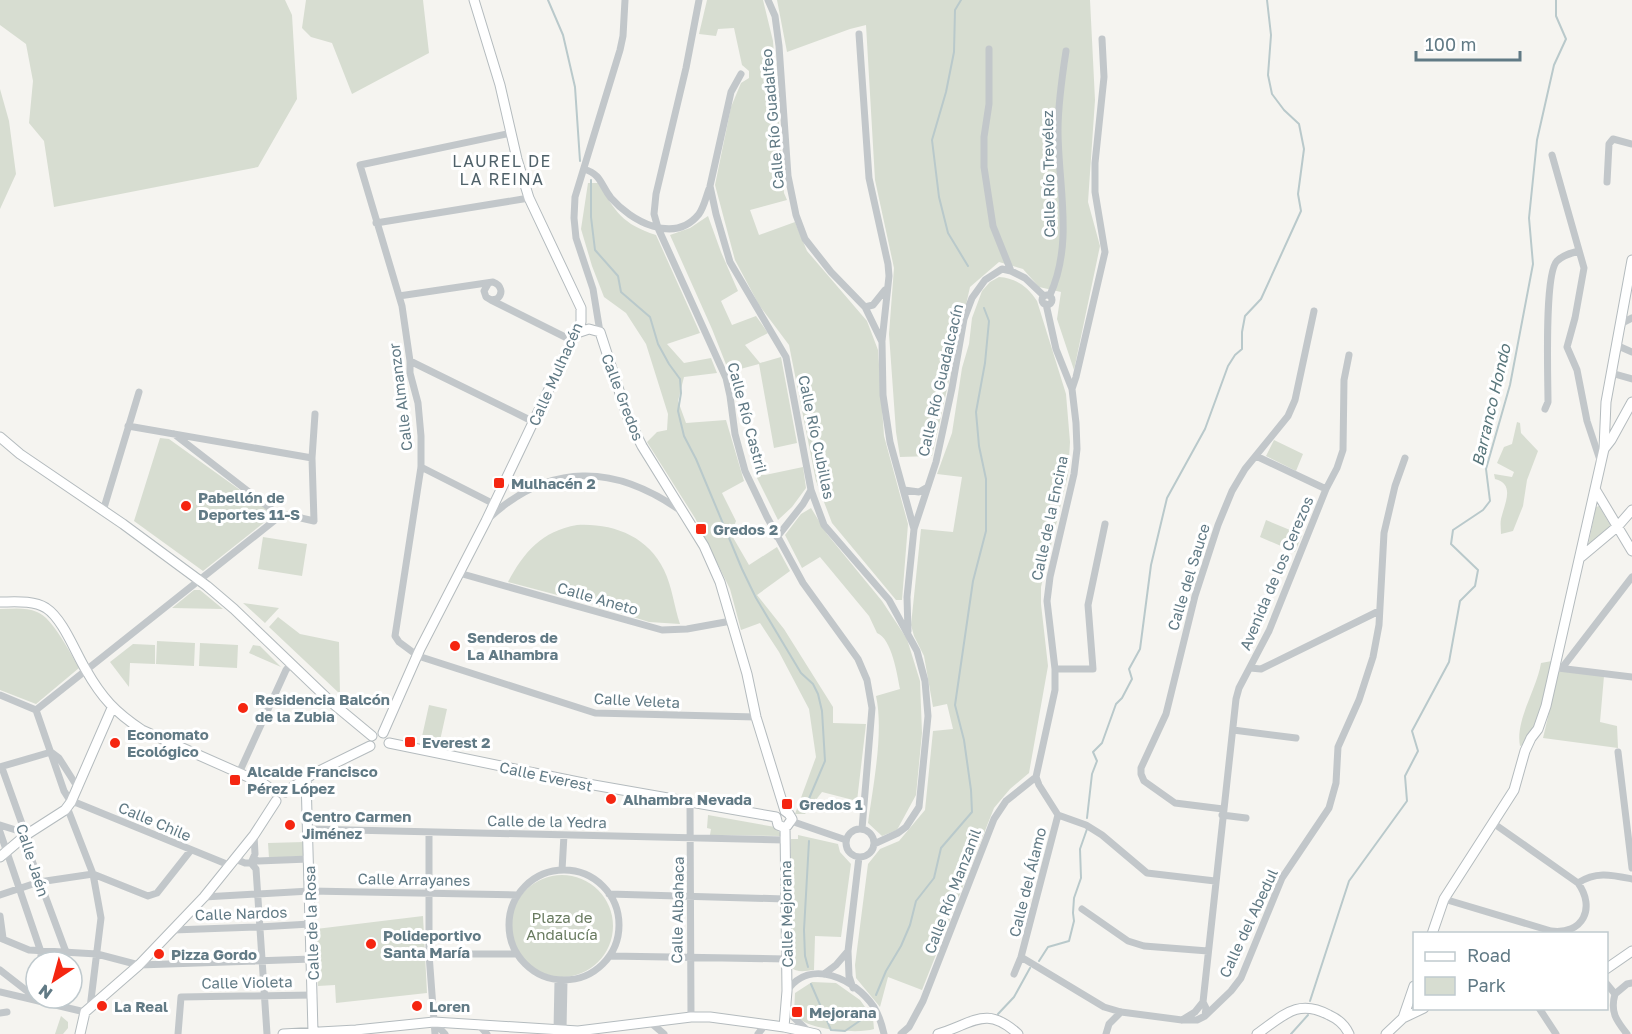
<svg xmlns="http://www.w3.org/2000/svg" width="1632" height="1034" font-family="'Golos Text',sans-serif">
<rect width="100%" height="100%" fill="#f5f4f0"/>
<path fill="#d7ddd1" d="M0 0H285L292 15 297 99 258 167 54 207 44 141 29 123 33 81 26 44 0 25Z
M306 0H423L429 53 352 94 332 43 311 37 302 28Z
M707 0H763L773 41 784 193 787 200 750 210 759 235 795 222 807 251 867 321 878 350 884 436 908 524 902 600H896L832 523 816 481 789 345 759 305 735 260 715 185 731 107 741 83 749 78V71L742 65 734 28 718 29 716 36 699 34Z
M777 0H1090L1095 100 1088 202 1100 246 1074 370 1057 319 1061 292 1039 287 1023 269 999 262 970 287 932 456 900 457 896 432 889 334 894 268 875 180 866 25 850 29 787 52Z
M0 89 9 121 16 174 0 209Z
M588 183H598C616 212 622 224 656 235L700 333 667 344 684 363 711 358 717 373 684 377 678 401 686 423 726 420 744 481 722 493 736 521 731 534 749 565 777 547 790 571 757 595 784 629 833 707V723L866 724 857 801 822 792 805 814H795L816 757 809 709 779 652 760 623 741 630 730 589 695 518 647 442 657 432 667 430 668 414 646 344 626 313 604 297 592 266 581 229Z
M708 216 721 252 738 291 721 301 732 325 756 316 768 333 745 345 760 363 781 357 797 443 774 448 759 364 729 372 712 329 670 235 690 228Z
M999 277C1016 278 1028 287 1037 301L1066 394 1070 442 1068 475 1041 587V604L1048 666 1029 773 1010 789 994 808 922 990 888 977 880 1007 856 978 855 965 868 864 880 849 899 841 925 810 933 731 953 729 947 704 933 707 924 656 914 636 911 625 921 529 953 532 962 477 937 474 952 433 962 368 969 344 972 318 982 291 990 282Z
M1517 422 1520 423 1521 433 1538 451 1527 480 1523 506 1513 531 1501 534C1501 529 1500 524 1501 519 1504 505 1516 484 1495 479L1494 474 1512 477 1514 472 1497 463 1504 447 1512 444Z
M160 438 169 439 272 513 271 517 203 571 134 521Z
M1274 440 1303 454 1296 471 1266 456Z
M803 467 806 488 792 507 778 520 755 474 765 475Z
M1599 506 1612 528 1590 547 1588 546 1596 507Z
M811 508 827 534 882 601 907 639 920 681 922 733 916 795 897 830 882 836 868 823C873 786 884 732 876 696L900 689C897 674 892 639 877 633L869 616 820 557 802 568 785 535 801 514Z
M1266 520 1302 535 1295 552 1260 537Z
M577 525C612 523 648 536 664 570 672 586 674 606 680 624L649 622 595 605 508 582C524 552 542 531 577 525Z
M263 537 307 544 302 576 258 569Z
M194 590H200L223 609 172 608Z
M243 603 279 608 265 623Z
M0 609C12 609 26 607 37 612 53 618 70 653 79 668L36 704 0 690Z
M278 617 300 634 339 642 340 694 269 627Z
M157 641 195 643 194 666 156 664Z
M200 643 238 645 237 668 199 666Z
M133 644 155 645V664L130 663 129 687 110 662Z
M253 645 260 646 281 667 249 653Z
M1552 661C1546 689 1541 718 1526 744L1520 746C1515 720 1537 689 1541 663Z
M1559 671 1604 676 1600 722 1617 726 1618 748 1543 738Z
M429 705 447 709 439 745 421 741Z
M708 815 775 827 781 834V836L710 835 711 829 707 828Z
M798 835 838 844 840 852 851 864 841 937 815 936 814 970C805 971 797 973 790 967L791 839H798Z
M304 842 305 856 269 858 268 843Z
M511 926a51 51 0 1 1 102 0a51 51 0 1 1-102 0Z
M423 916 427 993 336 1003 335 985 318 986 316 929Z
M812 982 836 983 860 1000 873 1018 874 1029C859 1034 815 1030 801 1020 799 1019 797 1016 794 1013L795 993Z
M61 1016 68 1022V1028L63 1034H55Z"/>
<g fill="none" stroke-linecap="round" stroke-linejoin="round">
<path stroke="#b9c9cb" stroke-width="2" d="M548 0 563 35 575 87 580 161
M961 0 955 10 954 52 946 92 932 140 939 197 948 233 968 266
M591 180V217L595 250 618 276 621 292 650 317 658 344 669 364 680 379 681 393 678 411 684 436 696 459 742 569 756 598 801 673 813 684 818 694 822 711 825 761 808 801 810 811
M1087 818 1092 774 1097 761 1093 752 1102 743 1116 704 1122 698 1132 679 1129 669 1140 649 1151 565 1167 498 1205 429 1228 366 1235 355 1242 349V332L1245 316 1261 299 1301 211 1298 194 1304 149 1299 124 1284 110 1272 94 1268 75 1271 35 1267 0
M1039 961 1048 947 1069 941 1074 921 1073 913 1074 898 1081 878 1080 849 1087 829
M808 967 805 956 804 930 809 841
M811 984 831 1030 845 1031 861 1020 865 1013
M876 995 886 971 901 946 910 925 916 901 934 878 941 848 972 812 971 790 964 740 955 705 973 581 986 531V479L979 446 976 412 985 363 989 321 984 308
M1310 1001 1349 881 1407 801 1405 776 1418 751 1412 731 1449 662 1460 601 1475 586 1478 570 1451 544 1453 530 1483 510 1490 501 1486 469 1510 385 1533 264 1529 218 1537 140 1554 65 1566 39 1556 16V0
M998 1014 1014 997 1030 968
M1291 1034 1308 1015"/>
<defs>
<path id="secondary" d="M577 333 589 329 600 332 628 418 642 446 704 546 720 582 747 674 756 717 785 811
M0 437 20 454 123 524 207 586 234 609 331 702 372 736
M1604 449 1611 440 1632 402
M1595 489 1632 551
M1581 557 1618 526 1632 510
M0 602C14 602 33 600 46 608 63 619 75 652 86 670 102 698 115 712 142 730L264 784 274 791
M383 733 420 649 486 521 581 322V308L529 198 517 159 500 85 474 0
M389 743 588 784 776 817
M306 778 313 1032
M285 792 313 774 370 746
M776 817 778 825 783 827 787 826 792 819 789 814 785 811
M0 857 26 835 65 810 71 802 112 708
M1432 934 1444 899 1514 790 1525 751 1531 738 1538 729 1546 706 1604 449 1606 402 1632 260
M1606 969 1632 951
M1403 1018 1414 986
M784 1027 787 991 785 827
M80 1034 85 1012 139 965 204 897 254 835 276 801
M283 1034 356 1030 434 1022 578 1031 691 1017H710L784 1027 816 1034
M938 1034C974 1023 986 1005 1018 1034
M1257 1034C1283 1016 1297 998 1329 1015 1338 1019 1345 1025 1349 1034
M1386 1034 1403 1018 1424 1008"/>
</defs>
<use href="#secondary" stroke="#b4bbbe" stroke-width="11"/>
<path stroke="#c2c7ca" stroke-width="7" d="M699 0 686 68 656 194 654 214 658 228 726 378 730 396 735 434 745 471 767 517 803 583 858 659 867 680 872 708 862 829
M768 0 775 16 779 46 788 176 796 215 805 239 831 272 865 307 882 342 883 395 890 442 914 529
M859 34 869 178 888 264 889 276 882 341
M989 49V104L984 137V167L993 226 1011 271
M741 74 731 92 710 186 716 214 730 262 786 357 811 490 824 525 889 600 917 651 925 681 928 716 919 807 906 827 898 833 874 844
M511 133 360 165 402 306 410 361V373L418 403 421 436V467L395 636 399 642 418 656 595 713 756 717
M1552 155 1584 268 1575 318 1567 347 1577 370 1587 421 1600 460
M584 169C602 175 600 184 611 198 631 221 674 245 699 214 704 207 706 197 709 189
M1607 182 1609 144 1613 139 1632 144
M376 223 529 198
M1050 295C1074 242 1058 186 1058 130 1058 103 1062 77 1066 51
M1042 300a5 5 0 1 1 10 0a5 5 0 1 1-10 0Z
M399 296 493 282C501 285 504 293 497 299L491 300 486 297 484 291 488 284
M491 300 573 341
M1046 304 1056 349 1072 389 1076 423 1077 449 1074 474 1050 577 1047 601 1055 669V690L1036 777 1039 785 1058 815 1086 825 1102 835 1147 873 1215 881
M865 307 873 305 885 290
M1620 324 1632 318
M600 332 593 289 576 238 574 218 575 197 620 50 623 36 625 0
M1616 345 1632 352
M410 361 534 422
M1611 373 1632 379
M1072 389 1076 377 1105 252 1095 192V163L1104 77 1102 39
M1545 409 1548 402C1548 378 1544 274 1557 261 1563 255 1571 253 1579 251
M128 426 312 458
M174 434 280 516 288 515 314 521 312 458 315 414
M1256 456 1326 489
M421 467 494 504
M904 490 919 492 926 488
M103 511 139 392
M488 519C549 462 615 464 681 511
M777 537 803 504 811 490
M459 573 662 630 687 629 731 621
M908 631 907 597 914 529 936 462 952 388 964 319 972 298 985 280 1002 269 1011 271 1025 278 1044 296
M1250 668 1261 669 1379 611
M1558 668 1632 677
M1562 668 1632 577
M1055 669H1093L1088 605 1105 524
M0 695 36 710
M1233 730 1296 738
M1618 752 1632 868
M0 767 51 752 59 758 78 788
M2 768 26 835
M239 773 286 670 291 664
M690 803 691 1017
M67 807 93 874 101 918 90 1008
M1223 809 1175 803 1144 781 1141 774V768L1166 714 1195 596 1218 525 1232 491 1245 469 1288 416 1295 400 1314 311
M1222 815 1246 818
M791 821 846 840
M0 825 19 831 26 835
M846 843a14 14 0 1 1 28 0a14 14 0 1 1-28 0Z
M308 829 785 840
M0 832 41 952V962
M429 832V954L435 1034
M24 839 66 952
M235 859 245 863H251L255 854 254 835
M254 859 258 861 309 859
M251 863 256 869 267 1034
M229 865 77 803 71 802 64 791 36 710 280 516
M509 925a55 55 0 1 1 110 0a55 55 0 1 1-110 0Z
M562 870 564 835
M1578 883C1596 871 1612 875 1632 879
M609 894 785 899
M0 895 39 882 93 874 148 896 157 893 191 850
M204 897 310 891 517 895
M1444 899 1551 931C1583 935 1596 908 1578 883L1493 823
M1082 909 1128 941 1144 946 1208 951
M0 916 3 938
M173 930 259 927 310 924
M0 938 29 950 97 954 139 965 312 959
M848 951 849 976 853 988
M429 954H517
M610 956 786 959
M1021 957 1104 1007 1121 1012 1182 1020H1197L1205 1016 1206 1008 1203 1002 1236 699 1239 688 1269 631 1326 489 1337 468 1343 450 1344 380 1349 355
M0 970 36 998
M824 974 836 965 848 951 859 857
M1014 974 1021 957 1058 815
M1606 983 1615 994
M787 991C810 957 855 979 874 1007 879 1015 882 1025 884 1034
M0 992 85 1012
M1615 994C1610 1012 1616 1020 1627 1034
M1615 994 1627 984 1632 983
M788 1006 790 1014 808 1031
M1539 1008 1556 1034
M0 1013 7 1012
M1205 1016 1231 991 1241 978 1282 878 1329 808 1336 783 1338 747 1359 700 1373 657 1379 625 1384 533 1395 486 1405 458
M1182 1020 1195 1012 1203 1002
M434 1022 445 1034
M650 1022 664 1034
M478 1024 487 1034
M557 1030 558 981
M563 1030 564 981
M178 1034 181 997 313 995
M758 1034 765 1025
M901 1034 909 1027 923 1001 994 819 1006 801 1036 777
M1106 1034 1109 1024 1121 1012"/>
<use href="#secondary" stroke="#fff" stroke-width="9"/>
</g>
<g fill="#f52611" stroke="#fff" stroke-width="2">
<rect x="493" y="477" width="12" height="12" rx="3"/>
<circle cx="186" cy="506" r="6"/>
<rect x="695" y="523" width="12" height="12" rx="3"/>
<circle cx="455" cy="646" r="6"/>
<circle cx="243" cy="708" r="6"/>
<rect x="404" y="736" width="12" height="12" rx="3"/>
<circle cx="115" cy="743" r="6"/>
<rect x="229" y="774" width="12" height="12" rx="3"/>
<circle cx="611" cy="799" r="6"/>
<rect x="781" y="798" width="12" height="12" rx="3"/>
<circle cx="290" cy="825" r="6"/>
<circle cx="371" cy="944" r="6"/>
<circle cx="159" cy="954" r="6"/>
<circle cx="102" cy="1006" r="6"/>
<circle cx="417" cy="1006" r="6"/>
<rect x="791" y="1006" width="12" height="12" rx="3"/>
</g>
<g text-anchor="middle" dominant-baseline="central" stroke-width="6" stroke-linejoin="round" paint-order="stroke">
<g font-size="15" fill="#617a85" stroke="#fff">
<text transform="translate(772 119) rotate(-95)">Calle Río Guadalfeo</text>
<text transform="translate(1048 174) rotate(-91)">Calle Río Trevélez</text>
<text transform="translate(555 374) rotate(-66)">Calle Mulhacén</text>
<text transform="translate(940 380) rotate(-77)">Calle Río Guadalcacín</text>
<text transform="translate(400 397) rotate(-97)">Calle Almanzor</text>
<text transform="translate(623 397) rotate(69)">Calle Gredos</text>
<text transform="translate(748 418) rotate(75)">Calle Río Castril</text>
<text transform="translate(817 437) rotate(78)">Calle Río Cubillas</text>
<text transform="translate(1049 518) rotate(-78)">Calle de la Encina</text>
<text transform="translate(1276 573) rotate(-67)">Avenida de los Cerezos</text>
<text transform="translate(1188 577) rotate(-73)">Calle del Sauce</text>
<text transform="translate(598 598) rotate(16)">Calle Aneto</text>
<text transform="translate(637 700) rotate(3)">Calle Veleta</text>
<text transform="translate(546 776) rotate(12)">Calle Everest</text>
<text transform="translate(155 821) rotate(23)">Calle Chile</text>
<text transform="translate(547 821) rotate(1)">Calle de la Yedra</text>
<text transform="translate(33 860) rotate(72)">Calle Jaén</text>
<text transform="translate(414 879) rotate(1)">Calle Arrayanes</text>
<text transform="translate(1027 882) rotate(-76)">Calle del Álamo</text>
<text transform="translate(952 891) rotate(-69)">Calle Río Manzanil</text>
<text transform="translate(677 910) rotate(-89)">Calle Albahaca</text>
<text transform="translate(241 913) rotate(-2)">Calle Nardos</text>
<text transform="translate(786 914) rotate(-91)">Calle Mejorana</text>
<text transform="translate(311 923) rotate(-92)">Calle de la Rosa</text>
<text transform="translate(1248 923) rotate(-65)">Calle del Abedul</text>
<text transform="translate(247 982) rotate(-1)">Calle Violeta</text>
</g>
<g font-size="15" font-weight="bold" fill="#617a85" stroke="#fff" text-anchor="start">
<text x="511" y="483">Mulhacén 2</text>
<text x="198" y="497">Pabellón de<tspan x="198" dy="17">Deportes 11-S</tspan></text>
<text x="713" y="529">Gredos 2</text>
<text x="467" y="637">Senderos de<tspan x="467" dy="17">La Alhambra</tspan></text>
<text x="255" y="699">Residencia Balcón<tspan x="255" dy="17">de la Zubia</tspan></text>
<text x="127" y="734">Economato<tspan x="127" dy="17">Ecológico</tspan></text>
<text x="422" y="742">Everest 2</text>
<text x="247" y="771">Alcalde Francisco<tspan x="247" dy="17">Pérez López</tspan></text>
<text x="623" y="799">Alhambra Nevada</text>
<text x="799" y="804">Gredos 1</text>
<text x="302" y="816">Centro Carmen<tspan x="302" dy="17">Jiménez</tspan></text>
<text x="383" y="935">Polideportivo<tspan x="383" dy="17">Santa María</tspan></text>
<text x="171" y="954">Pizza Gordo</text>
<text x="114" y="1006">La Real</text>
<text x="429" y="1006">Loren</text>
<text x="809" y="1012">Mejorana</text>
</g>
<g font-size="15" fill="#697b60" stroke="#fff">
<text x="562" y="917">Plaza de<tspan x="562" dy="17">Andalucía</tspan></text>
</g>
<g font-size="16" letter-spacing="1.5" fill="#4f6169" stroke="#fff">
<text x="502" y="161">LAUREL DE<tspan x="502" dy="18">LA REINA</tspan></text>
</g>
<g font-size="16" font-style="italic" fill="#58767b" stroke="#fff">
<text transform="translate(1491 405) rotate(-77)">Barranco Hondo</text>
</g>
</g>
<rect x="1413" y="932" width="195" height="78" fill="#ffffff" stroke="#c0cace" stroke-width="1.5"/>
<rect x="1425" y="952" width="30" height="9" fill="#ffffff" stroke="#c0cace" stroke-width="1.5"/>
<text x="1467" y="962" font-size="18" fill="#617a85">Road</text>
<rect x="1425" y="977" width="30" height="18" fill="#d7ddd1" stroke="#c0cace" stroke-width="1.5"/>
<text x="1467" y="992" font-size="18" fill="#617a85">Park</text>
<g transform="translate(54 980) rotate(216)"><circle r="28" fill="#ffffff" stroke="#c0cace" stroke-width="1.5"/>
<path d="M0-4.5L10 22L0 15L-10 22Z" fill="#f52611"/>
<text y="-9" font-size="16" font-weight="bold" text-anchor="middle" fill="#617a85">N</text>
</g>
<path d="M1416 51v9h104v-9" fill="none" stroke="#617a85" stroke-width="3"/>
<text x="1425" y="51" font-size="18" fill="#617a85" stroke="#ffffff" stroke-width="4.5" paint-order="stroke">100 m</text>
</svg>
